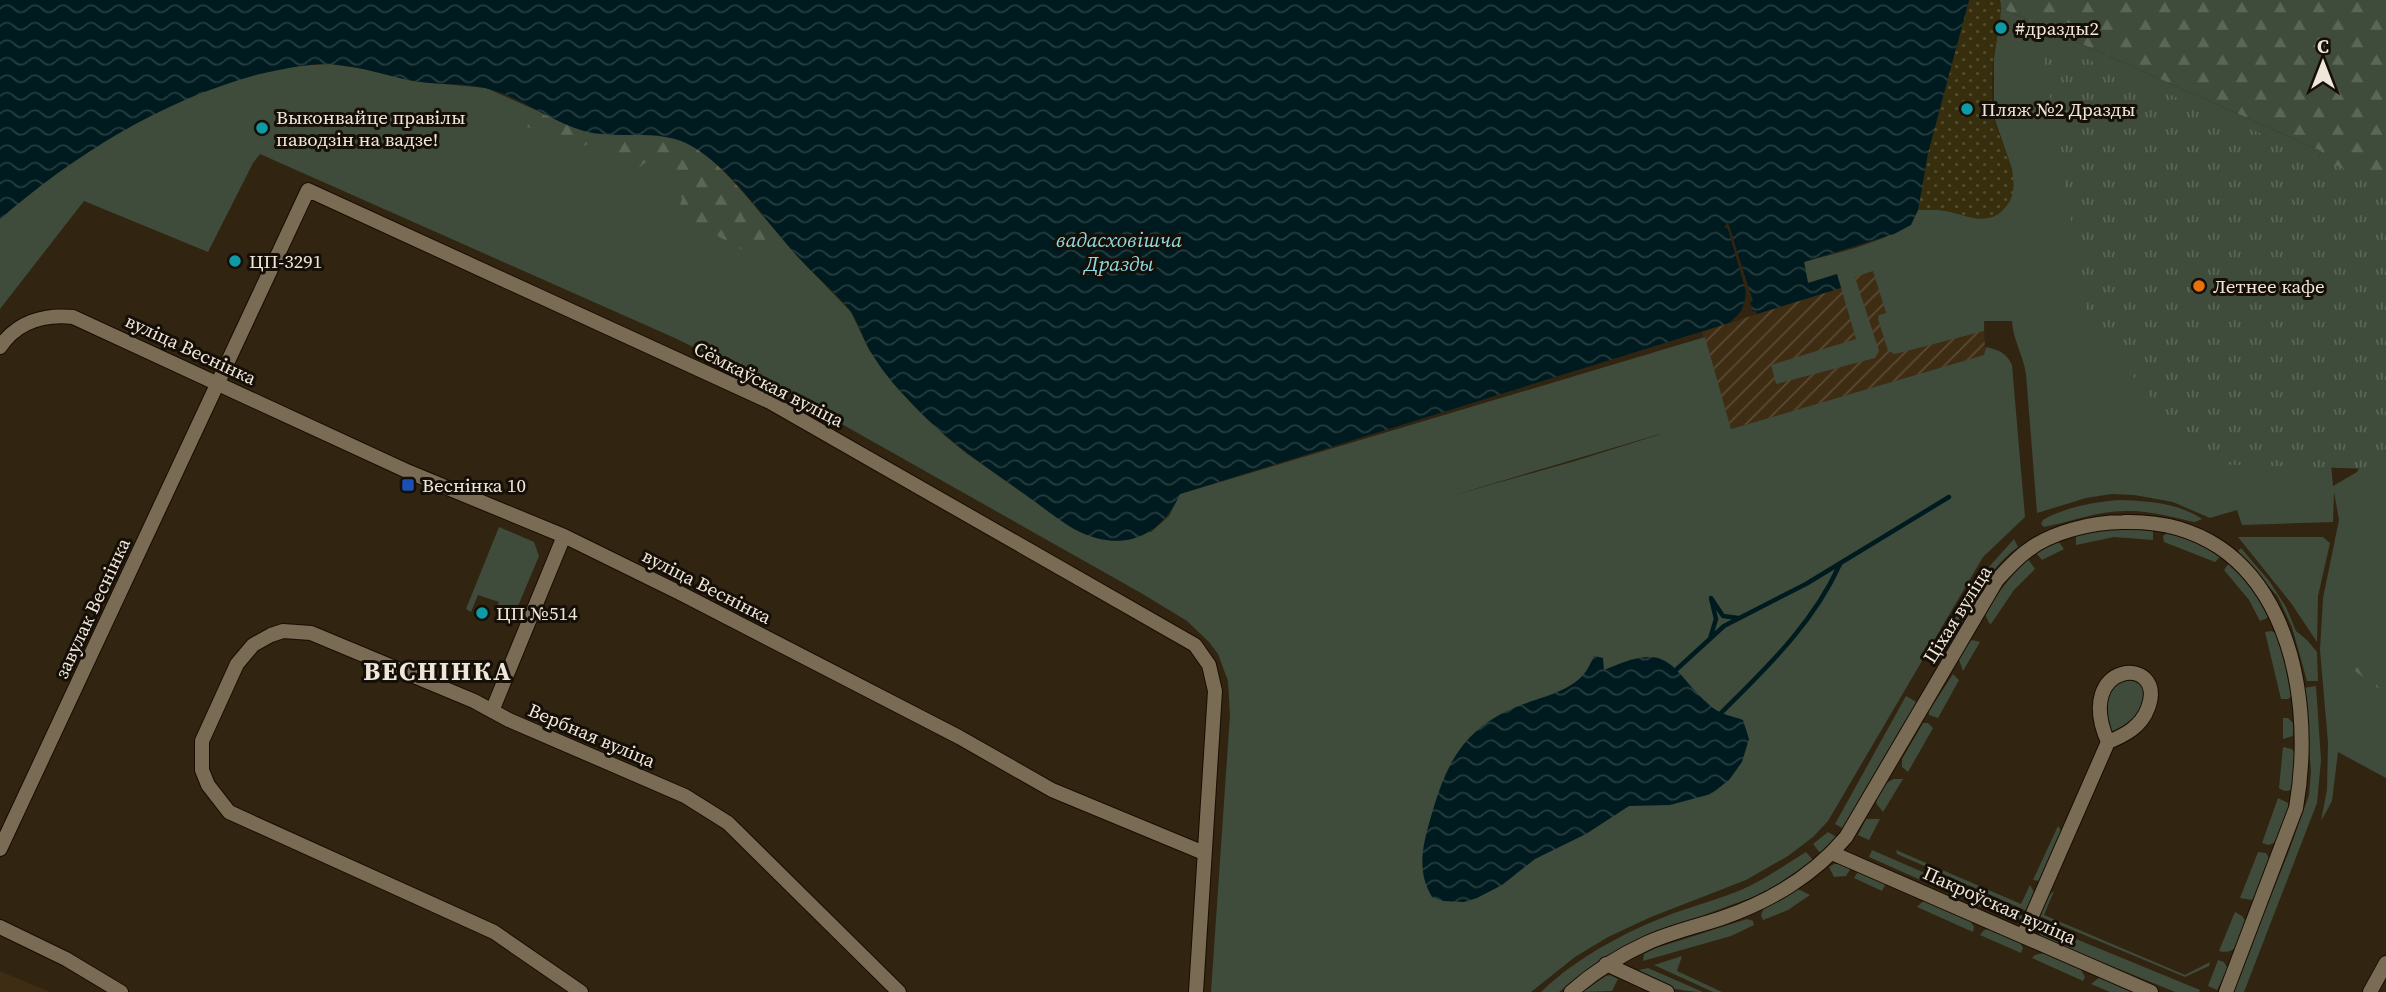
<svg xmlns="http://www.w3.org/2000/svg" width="2386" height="992" font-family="'Source Serif 4',serif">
<defs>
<pattern id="industrial-furrows" width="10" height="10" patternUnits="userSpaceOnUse" patternTransform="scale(1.75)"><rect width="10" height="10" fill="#3e2d13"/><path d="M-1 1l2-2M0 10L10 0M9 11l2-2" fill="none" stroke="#5a4b35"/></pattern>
<pattern id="forest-firs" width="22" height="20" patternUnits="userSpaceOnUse" patternTransform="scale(1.75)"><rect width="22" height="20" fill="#3f4c3b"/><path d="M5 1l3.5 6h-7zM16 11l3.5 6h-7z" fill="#5b6657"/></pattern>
<pattern id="sand-dots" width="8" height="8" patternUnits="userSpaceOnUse" patternTransform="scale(1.75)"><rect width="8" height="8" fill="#362e0d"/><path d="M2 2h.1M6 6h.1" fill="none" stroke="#534c30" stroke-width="1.8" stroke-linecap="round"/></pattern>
<pattern id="park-tufts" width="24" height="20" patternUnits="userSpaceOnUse" patternTransform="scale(1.75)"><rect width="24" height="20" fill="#3f4c3b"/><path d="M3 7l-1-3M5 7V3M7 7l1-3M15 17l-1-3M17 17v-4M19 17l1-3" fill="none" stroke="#5b6657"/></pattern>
<pattern id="water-waves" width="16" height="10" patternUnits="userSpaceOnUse" patternTransform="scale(1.75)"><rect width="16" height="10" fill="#001b1f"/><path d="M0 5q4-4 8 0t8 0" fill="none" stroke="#263c3f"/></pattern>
</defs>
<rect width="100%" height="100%" fill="#312411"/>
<path fill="#3e2d13" d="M0 971 50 992H0Z"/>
<path fill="url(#industrial-furrows)" d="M1894 234 1984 321 1985 355 1731 429 1702 332 1757 314Z"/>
<path fill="#3f4c3b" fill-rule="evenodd" d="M2001 8 2321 151 2307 200 2333 486 2357 472 2386 423V778L2338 752 2332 801 2321 821 2327 790 2328 743 2320 650 2323 598 2339 520 2334 492 2333 522 2242 525 2237 510 2210 518 2173 502 2134 495 2112 494 2086 498 2037 513 2026 374C2023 355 2013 340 2012 321H1984V331L1895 354 1888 351 1878 319 1879 315 1886 313 1873 271 1855 277 1879 351 1875 358 1776 384 1771 365 1856 339 1837 274 1808 283 1804 262C1833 253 1906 240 1918 210 1928 210 1939 209 1948 211 1966 216 1976 220 1995 216L2013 187 2012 169 1994 117V58Z
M330 64 371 70 412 81 486 88 581 130 606 134 660 136 749 201 799 258 851 312 869 350 900 391 944 435 966 453 1074 529 1151 532 1169 516 1180 494 1705 337 1731 429 1984 355 1986 347C1998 350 2006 352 2012 365L2025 517 1983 557 1828 821 1813 837 1788 856 1746 880 1651 917 1608 937 1575 957 1531 992H1211L1230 715 1228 681 1218 654 1209 642 1187 621 1141 593 801 401 677 339 260 154 253 163 208 252 84 201 0 309V219C90 141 207 67 330 64ZM1661 434 1575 461 1451 496 1660 434Z
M2120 500C2147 501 2179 503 2202 519L2195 522C2174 518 2153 511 2130 511 2100 510 2073 521 2044 527L2041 524 2043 520C2065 507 2094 502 2120 500Z
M499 527 534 542 539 556 513 618 495 611 499 602 478 595 471 612 466 609Z
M2107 527 2153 531V540L2114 537 2076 545V533Z
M2172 532 2207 547 2221 556 2215 562 2164 542 2163 536 2167 533Z
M2238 537H2323L2330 543 2318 596 2317 642 2291 603Z
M2014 539 2018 547C1984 571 1967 615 1948 651L1939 643 1979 578Z
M2058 541 2064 549 2042 560 2036 553Z
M2241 548 2270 582 2286 607 2296 631 2307 640 2317 652 2318 681H2307L2292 627 2278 597 2238 551Z
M2028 559 2035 569 2014 590 1991 624 1989 623 1985 614C1997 593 2011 576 2028 559Z
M2229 563 2250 583 2269 613 2267 618 2260 621 2249 600 2224 570Z
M2271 631 2276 633 2289 675 2292 696 2288 699H2281L2265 632Z
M1972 640 1980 642 1963 671 1959 660 1968 643Z
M1953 674 1959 680 1938 718 1929 715V711Z
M2136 679 2143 689C2146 707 2132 723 2118 733L2112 732C2104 716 2105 698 2115 682Z
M2316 686 2321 760 2317 803 2244 992H2232L2289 851 2309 795 2311 772 2304 688Z
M1906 696 1918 703 1844 829 1835 824Z
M2283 718H2288L2293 723V736L2283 739Z
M1923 723H1928L1933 728 1908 772 1902 767V759Z
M2283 747 2292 749 2295 754 2294 788C2288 792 2284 792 2279 788Z
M1894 779H1903L1883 812 1876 803C1879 793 1883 783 1894 779Z
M2278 798 2288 803 2289 809 2276 842 2269 845 2262 843Z
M1866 819H1880L1869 840 1858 835Z
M2058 826 2062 832 2040 881 2033 880Z
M1828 832 1838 838 1821 854 1813 844Z
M1872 850 2026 917 2024 920 2015 922 1869 857Z
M1896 850 2021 904 2030 885 2035 894 2027 911 1897 854Z
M1806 852 1813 860 1767 892 1638 939 1592 966 1559 992H1541C1578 956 1632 928 1680 911 1700 904 1721 898 1741 890 1764 880 1785 865 1806 852Z
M2258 852 2266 853 2270 860 2255 896 2252 900 2240 898Z
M1834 864H1842L1851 868 1846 876 1834 877 1829 867Z
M1859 870 1883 882 1885 885 1882 891 1854 878Z
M1798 889 1810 895 1788 910 1763 920 1761 915 1764 908Z
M2054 891 2044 915 2185 975 2210 962 2209 966 2185 977 2039 916 2047 896Z
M1927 901 1970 920 1974 927 1973 932 1917 907 1922 902Z
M2235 912 2242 916 2247 923C2241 938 2238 956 2219 951Z
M1747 919 1753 921 1754 925 1731 936 1643 961 1644 954 1656 948Z
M2037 923 2200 990 2199 992H2175L2041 937 2036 926Z
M1990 929 2020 943 2023 948 2021 953 1980 935 1984 930Z
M2044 953 2081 970 2085 977 2083 981 2032 958 2035 955Z
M1682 956 1677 971 1722 992H1713L1654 965Z
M2218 960 2224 962 2228 969 2217 990 2208 986Z
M1648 968 1703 992C1683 992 1652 986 1639 970Z
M1610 975 1618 979 1612 991 1582 992 1606 976Z
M2100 977 2136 992H2110L2091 984Z"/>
<path fill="url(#forest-firs)" d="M2000 0H2386V277L2307 200 2321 151 2001 8Z
M516 113C545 113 572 119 592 142L582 147 517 123Z
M618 135C637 135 659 133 677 139 714 150 757 210 782 239L752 255 678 214 682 198 669 179 659 157 654 171 646 162 636 170 633 160 623 162 611 157 613 143Z
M2386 666V694L2351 668 2385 666Z"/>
<path fill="url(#sand-dots)" d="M1969 0H2000C2003 20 1996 39 1994 58 1991 77 1991 98 1994 117 1999 145 2031 187 2001 212 1984 226 1963 214 1945 211 1936 209 1927 210 1918 210L1928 153Z"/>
<path fill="url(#park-tufts)" d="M2045 41 2386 187V448L2373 469 2209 464 2089 326 2045 67Z"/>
<path fill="url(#water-waves)" d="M0 0H1969L1928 153 1918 210 1911 225 1894 234 1804 262 1808 283 1837 274 1841 288 1757 314 1756 311 1753 312 1750 302 1729 224 1728 229C1737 258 1762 302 1729 323L1180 494C1159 540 1119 553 1074 529 1054 517 1035 501 1016 488 974 459 934 430 901 392 890 380 879 366 871 352 862 338 859 321 848 308 833 290 814 275 798 257 766 222 735 173 695 148 662 126 620 141 584 131 549 121 520 96 485 88 465 83 443 85 421 82 391 78 362 66 330 64 307 63 283 69 260 74 162 100 76 154 0 219Z
M1594 656 1603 658 1604 670C1675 638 1668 670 1713 708 1722 715 1733 716 1743 720L1749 739 1742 762 1729 780 1711 794 1670 805 1629 806 1586 834 1535 859 1502 885 1477 898 1464 902 1443 901 1432 897C1417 872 1422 848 1430 820 1444 771 1458 735 1507 711 1530 699 1566 695 1584 674 1588 669 1591 662 1594 656Z"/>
<path fill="#312411" d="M1728 223 1753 301 1750 302 1753 312 1756 311 1757 314 1751 315 1748 308 1740 320 1729 323 1744 309 1747 295 1728 229 1724 227Z"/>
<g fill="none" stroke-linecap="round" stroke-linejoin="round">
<path stroke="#001b1f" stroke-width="4.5" d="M1710 639 1716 619 1711 598 1723 616 1738 618
M1677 669 1724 626 1806 584 1949 497
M1721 713C1767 667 1813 624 1840 564"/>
<defs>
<path id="street" d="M0 347C17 322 44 314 73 317L409 472 564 536 680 593 959 737 1052 790 1204 853
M492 711 564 536
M0 849 308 190 770 402 1195 645 1209 665 1215 691 1196 992
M1832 853 2151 992
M0 927 66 959 121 992
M2023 936 2108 742C2072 660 2168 654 2148 708 2141 727 2125 735 2108 742
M1606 964 1667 992
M581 992 494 932 229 812 208 785 202 770V741L237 664 253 645 271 635 283 631 311 633 474 701 509 720 685 796 728 823 899 992
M1571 992C1594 972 1618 956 1647 943 1671 932 1698 926 1722 918 1769 902 1814 875 1846 837L1997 580C2006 570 2016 559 2027 551 2051 532 2093 522 2123 522 2279 517 2318 683 2296 808L2226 992
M2370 992 2386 963"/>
</defs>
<use href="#street" stroke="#190d00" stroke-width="16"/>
<use href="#street" stroke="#7a6b55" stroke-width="14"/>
</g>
<g fill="#0f9aa8" stroke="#150f07" stroke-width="2.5">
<circle cx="2001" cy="28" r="7"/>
<circle cx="1967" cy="109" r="7"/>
<circle cx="262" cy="128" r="7"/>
<circle cx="235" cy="261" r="7"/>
<circle cx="482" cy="613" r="7"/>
</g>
<circle fill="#e8710a" stroke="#150f07" stroke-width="2.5" cx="2199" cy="286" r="7"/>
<rect fill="#1a4fb4" stroke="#150f07" stroke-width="2.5" x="401" y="478" width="14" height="14" rx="3.5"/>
<g text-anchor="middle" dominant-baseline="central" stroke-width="6" stroke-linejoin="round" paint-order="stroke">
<g font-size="19" fill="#f0e7db" stroke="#150f07" text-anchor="start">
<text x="2015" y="28">#дразды2</text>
<text x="1981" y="109">Пляж №2 Дразды</text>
<text x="276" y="117">Выконвайце правілы<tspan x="276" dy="22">паводзін на вадзе!</tspan></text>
<text x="249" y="261">ЦП-3291</text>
<text x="2213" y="286">Летнее кафе</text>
<text x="422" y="485">Веснінка 10</text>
<text x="496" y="613">ЦП №514</text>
</g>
<g font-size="19" fill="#f0e7db" stroke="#150f07">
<text transform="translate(191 349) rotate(25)">вуліца Веснінка</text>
<text transform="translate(769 384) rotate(27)">Сёмкаўская вуліца</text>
<text transform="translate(707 586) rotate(27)">вуліца Веснінка</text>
<text transform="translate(92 608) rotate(-65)">завулак Веснінка</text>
<text transform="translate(1957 614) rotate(-58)">Ціхая вуліца</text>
<text transform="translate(592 735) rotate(23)">Вербная вуліца</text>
<text transform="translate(2000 905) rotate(24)">Пакроўская вуліца</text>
</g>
<g font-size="21" font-style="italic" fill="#90dae5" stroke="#150f07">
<text x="1119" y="239">вадасховішча<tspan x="1119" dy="24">Дразды</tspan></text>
</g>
<g font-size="26" font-weight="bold" letter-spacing="2" fill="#f0e7db" stroke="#150f07">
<text x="438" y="671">ВЕСНІНКА</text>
</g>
</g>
<g transform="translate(2323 63)" stroke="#150f07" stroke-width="5" paint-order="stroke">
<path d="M0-5L12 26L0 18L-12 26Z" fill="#f0e7db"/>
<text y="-10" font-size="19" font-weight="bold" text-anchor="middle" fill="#f0e7db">С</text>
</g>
</svg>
